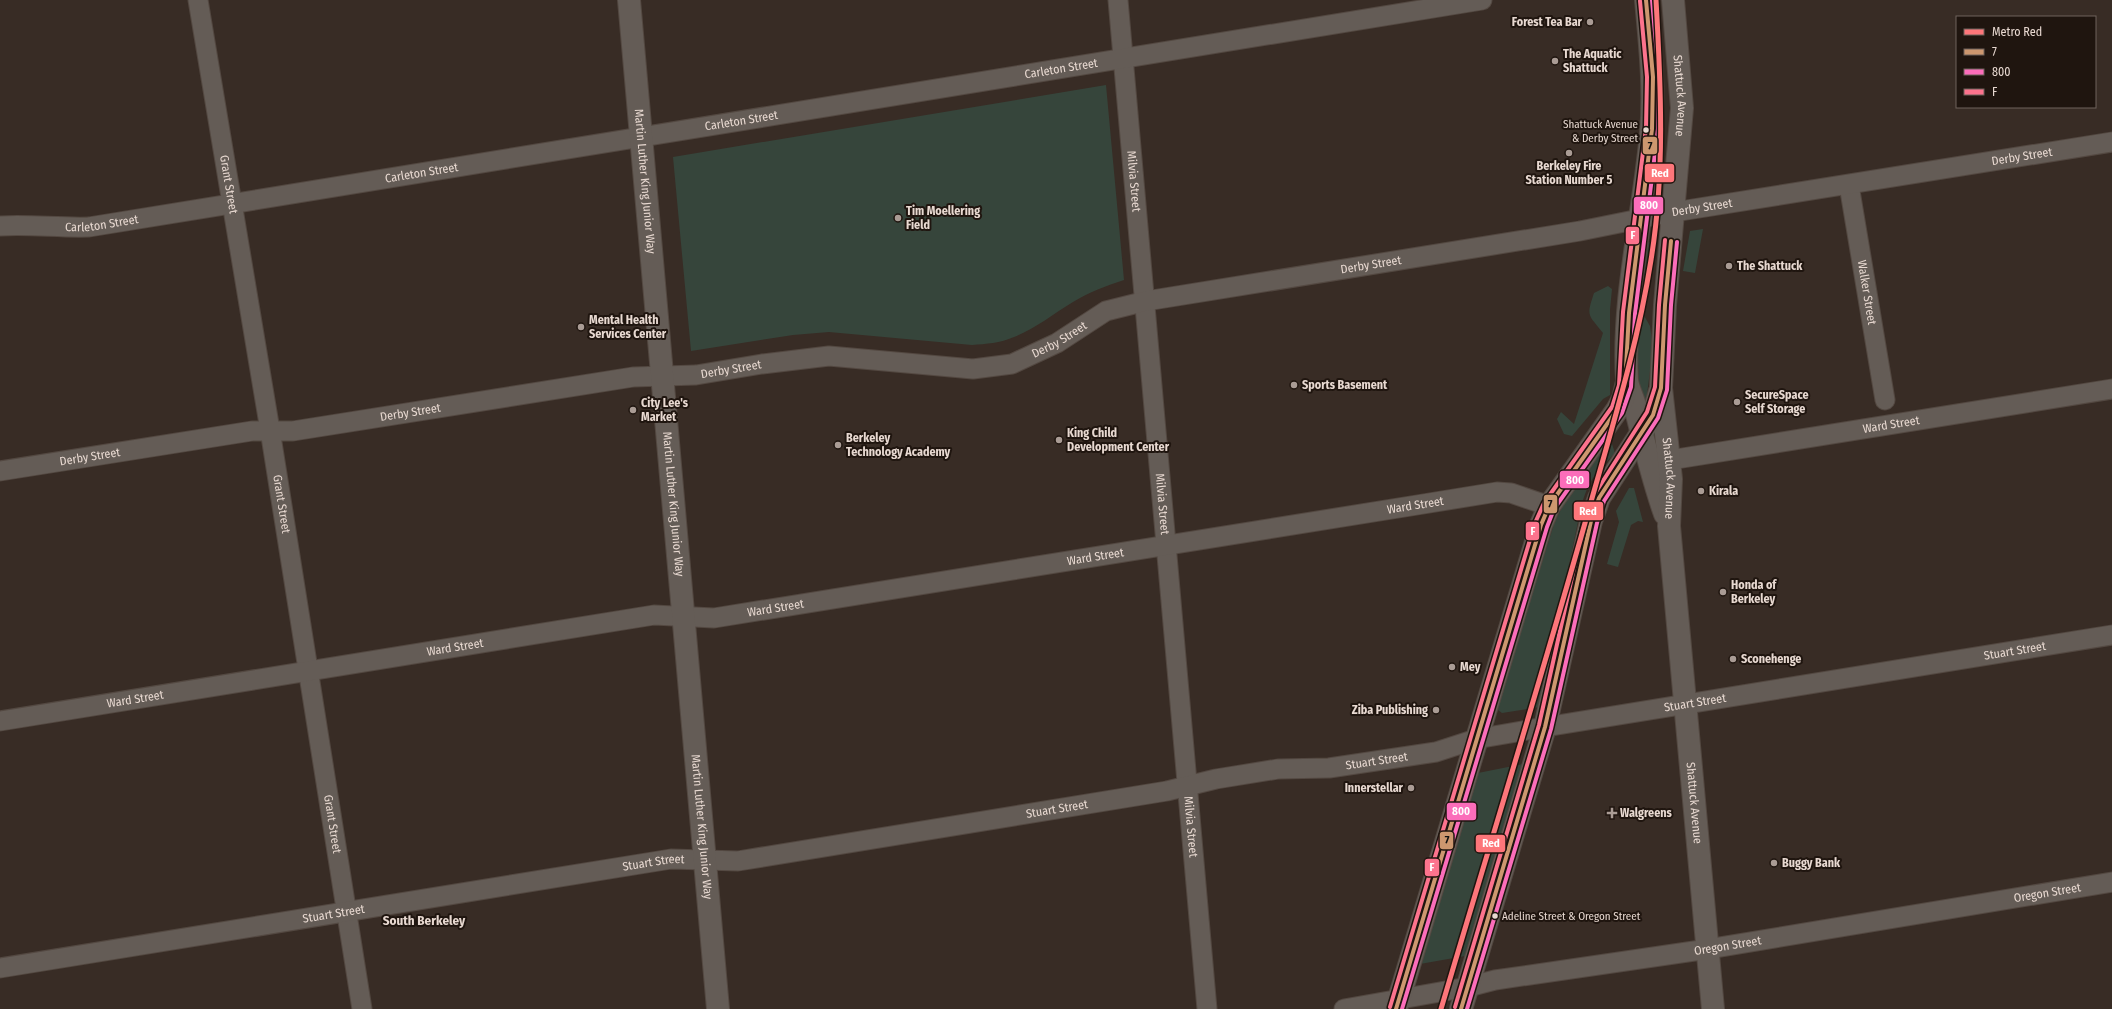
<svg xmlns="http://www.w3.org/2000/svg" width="2112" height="1009" font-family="'Fira Sans Condensed',sans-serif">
<rect width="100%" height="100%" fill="#382c25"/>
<path fill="#36453b" d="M1106 85 1124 280C1106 286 1089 292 1073 302 1053 314 1035 329 1014 337 1000 343 986 344 972 345L829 332 793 335 691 351 673 157Z
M1703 229 1695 273 1683 271 1690 231Z
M1650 242 1642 312 1650 326 1653 348 1646 402 1640 403 1636 321 1646 243Z
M1608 286 1612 289 1610 310V395L1603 399 1572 436 1564 434 1557 419 1561 412 1574 424 1603 333C1588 314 1586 317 1594 293Z
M1610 438 1615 453C1595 474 1589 479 1581 507L1540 707 1502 713 1498 710 1499 700 1554 524 1568 494Z
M1629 488H1634L1643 522 1638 521 1631 525 1618 567 1607 564 1619 522 1616 511Z
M1523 764 1465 956 1420 964 1478 773Z"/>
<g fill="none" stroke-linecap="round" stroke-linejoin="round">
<defs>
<g id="street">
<path id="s1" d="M198 0 270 430 362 1009"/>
<path id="s2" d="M1118 0 1207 1009"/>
<path id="s3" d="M1849 185 1885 400"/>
<path id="s4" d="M0 226C29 224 59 228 89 227L1482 0"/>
<path id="s5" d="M1670 460 2112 389"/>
<path id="s6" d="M0 471 252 431H293L633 377 696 375 762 364 829 356 973 369 1012 364 1057 343 1106 311 1146 301 1580 231 1674 212 2112 142"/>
<path id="s7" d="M0 721 654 615 714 618 1417 505 1497 492 1511 493 1549 506"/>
<path id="s8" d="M0 968 671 859 738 861 1167 791 1216 779 1278 769 1329 768 1436 752 1476 739 1545 727 2112 635"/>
<path id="s9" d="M1344 1009 1468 987 1495 980 1708 949 2112 882"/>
</g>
<g id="secondary">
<path id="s10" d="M629 0 718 1009"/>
<path d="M1646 0C1650 44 1655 89 1651 133 1644 214 1622 297 1627 380 1628 389 1633 397 1635 406 1644 442 1652 478 1665 514"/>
<path id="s11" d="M1673 0 1682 108 1665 305 1661 388 1671 479 1669 526 1713 1009"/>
<path d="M1396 1009 1541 525 1549 506 1617 410 1623 399 1627 382"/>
<path d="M1461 1009 1545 727 1591 521 1599 498 1653 415 1660 391"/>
</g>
</defs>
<use href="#street" stroke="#534841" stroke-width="21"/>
<use href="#secondary" stroke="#534841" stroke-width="24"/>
<use href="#street" stroke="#645c56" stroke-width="19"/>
<use href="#secondary" stroke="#645c56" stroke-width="22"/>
<defs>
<path id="bus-1" d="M1396 1009 1541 525 1549 506 1617 410 1625 386 1629 313 1652 129 1653 77 1646 0
M1461 1009 1545 727 1591 521 1599 498 1653 415 1661 388 1665 305 1671 241"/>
<path id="bus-2" d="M1402 1009 1547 527 1554 509 1622 413 1631 387 1635 314 1658 129 1659 77 1652 0
M1467 1009 1551 729 1597 523 1604 501 1658 418 1667 390 1671 305 1677 242"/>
<path id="bus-3" d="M1390 1007 1535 523 1544 503 1612 407 1619 385 1623 312 1646 128 1647 77 1640 1
M1455 1007 1539 725 1585 519 1594 495 1647 412 1655 387 1659 305 1665 240"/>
</defs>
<use href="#bus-1" stroke="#1f150f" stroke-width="7"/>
<use href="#bus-2" stroke="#1f150f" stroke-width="7"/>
<use href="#bus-3" stroke="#1f150f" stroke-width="7"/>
<use href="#bus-1" stroke="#cd976f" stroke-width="4"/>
<use href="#bus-2" stroke="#fb6dba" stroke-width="4"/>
<use href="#bus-3" stroke="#fc738d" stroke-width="4"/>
<defs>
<path id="metro-1" d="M1441 1009C1489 847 1539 686 1585 523 1609 437 1637 350 1651 260 1665 174 1661 87 1656 0"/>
</defs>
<use href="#metro-1" stroke="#1f150f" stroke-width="8"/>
<use href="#metro-1" stroke="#fd767a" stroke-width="5"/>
</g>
<g fill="#aa9c95" stroke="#1f150f" stroke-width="1.5">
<circle cx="1590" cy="22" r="4"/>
<circle cx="1555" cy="61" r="4"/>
<circle cx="1569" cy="153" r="4"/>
<circle cx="898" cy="218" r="4"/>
<circle cx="1729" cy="266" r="4"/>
<circle cx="581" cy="327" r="4"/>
<circle cx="1294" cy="385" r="4"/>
<circle cx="1737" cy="402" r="4"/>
<circle cx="633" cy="410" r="4"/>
<circle cx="1059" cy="440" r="4"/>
<circle cx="838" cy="445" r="4"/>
<circle cx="1701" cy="491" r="4"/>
<circle cx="1723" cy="592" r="4"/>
<circle cx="1733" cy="659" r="4"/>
<circle cx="1452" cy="667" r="4"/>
<circle cx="1436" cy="710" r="4"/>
<circle cx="1411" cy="788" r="4"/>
<path d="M1610 807h4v4h4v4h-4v4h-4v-4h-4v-4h4z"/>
<circle cx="1774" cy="863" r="4"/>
</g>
<g fill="#e8d9d1" stroke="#1f150f" stroke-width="1.5">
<circle cx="1646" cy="130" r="3.5"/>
<circle cx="1495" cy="916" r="3.5"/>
</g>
<g text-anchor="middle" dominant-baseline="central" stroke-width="4" stroke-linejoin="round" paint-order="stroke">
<g font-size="11" fill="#e8d9d1" stroke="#1f150f" text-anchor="end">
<text x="1638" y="124">Shattuck Avenue<tspan x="1638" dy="14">&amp; Derby Street</tspan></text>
<text x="1502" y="916" text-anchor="start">Adeline Street &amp; Oregon Street</text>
</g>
<g font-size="12" font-weight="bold" fill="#e8d9d1" stroke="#1f150f" text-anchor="start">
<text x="1582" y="22" text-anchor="end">Forest Tea Bar</text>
<text x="1563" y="54">The Aquatic<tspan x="1563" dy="14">Shattuck</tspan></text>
<text x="1569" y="166" text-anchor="middle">Berkeley Fire<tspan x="1569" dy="14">Station Number 5</tspan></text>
<text x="906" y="211">Tim Moellering<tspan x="906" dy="14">Field</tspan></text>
<text x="1737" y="266">The Shattuck</text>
<text x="589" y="320">Mental Health<tspan x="589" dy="14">Services Center</tspan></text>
<text x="1302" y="385">Sports Basement</text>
<text x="1745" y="395">SecureSpace<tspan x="1745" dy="14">Self Storage</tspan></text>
<text x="641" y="403">City Lee's<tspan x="641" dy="14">Market</tspan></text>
<text x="1067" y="433">King Child<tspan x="1067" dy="14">Development Center</tspan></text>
<text x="846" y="438">Berkeley<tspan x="846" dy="14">Technology Academy</tspan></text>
<text x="1709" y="491">Kirala</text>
<text x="1731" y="585">Honda of<tspan x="1731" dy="14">Berkeley</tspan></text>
<text x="1741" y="659">Sconehenge</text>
<text x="1460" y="667">Mey</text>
<text x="1428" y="710" text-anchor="end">Ziba Publishing</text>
<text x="1403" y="788" text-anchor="end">Innerstellar</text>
<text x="1620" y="813">Walgreens</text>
<text x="1782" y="863">Buggy Bank</text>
</g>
<g font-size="12" fill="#e8d9d1" stroke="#1f150f">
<text stroke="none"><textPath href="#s4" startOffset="1074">Carleton Street</textPath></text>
<text stroke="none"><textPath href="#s11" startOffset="96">Shattuck Avenue</textPath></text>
<text stroke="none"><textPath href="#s4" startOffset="750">Carleton Street</textPath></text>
<text stroke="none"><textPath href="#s6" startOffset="2059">Derby Street</textPath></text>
<text stroke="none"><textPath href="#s4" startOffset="426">Carleton Street</textPath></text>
<text stroke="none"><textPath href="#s10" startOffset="182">Martin Luther King Junior Way</textPath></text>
<text stroke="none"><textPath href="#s2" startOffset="182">Milvia Street</textPath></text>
<text stroke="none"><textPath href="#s1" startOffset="187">Grant Street</textPath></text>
<text stroke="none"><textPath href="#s6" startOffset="1735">Derby Street</textPath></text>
<text stroke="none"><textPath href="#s4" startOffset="102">Carleton Street</textPath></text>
<text stroke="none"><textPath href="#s6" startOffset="1399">Derby Street</textPath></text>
<text stroke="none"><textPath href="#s3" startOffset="109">Walker Street</textPath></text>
<text stroke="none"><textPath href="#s6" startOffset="1075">Derby Street</textPath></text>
<text stroke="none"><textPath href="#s6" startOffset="739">Derby Street</textPath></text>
<text stroke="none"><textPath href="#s6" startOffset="415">Derby Street</textPath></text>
<text stroke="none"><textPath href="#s5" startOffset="224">Ward Street</textPath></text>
<text stroke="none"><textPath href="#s6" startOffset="91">Derby Street</textPath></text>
<text stroke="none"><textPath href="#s11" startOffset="480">Shattuck Avenue</textPath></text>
<text stroke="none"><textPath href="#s1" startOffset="511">Grant Street</textPath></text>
<text stroke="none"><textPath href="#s10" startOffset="506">Martin Luther King Junior Way</textPath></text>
<text stroke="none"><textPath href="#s2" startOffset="506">Milvia Street</textPath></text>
<text stroke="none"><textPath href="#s7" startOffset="1433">Ward Street</textPath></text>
<text stroke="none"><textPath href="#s7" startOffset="1109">Ward Street</textPath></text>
<text stroke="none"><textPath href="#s7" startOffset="785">Ward Street</textPath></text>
<text stroke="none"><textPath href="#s7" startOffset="461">Ward Street</textPath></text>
<text stroke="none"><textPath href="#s8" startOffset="2042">Stuart Street</textPath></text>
<text stroke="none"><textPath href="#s7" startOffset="137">Ward Street</textPath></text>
<text stroke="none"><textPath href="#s8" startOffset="1718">Stuart Street</textPath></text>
<text stroke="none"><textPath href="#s8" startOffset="1394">Stuart Street</textPath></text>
<text stroke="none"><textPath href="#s11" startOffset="806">Shattuck Avenue</textPath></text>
<text stroke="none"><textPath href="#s8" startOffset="1070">Stuart Street</textPath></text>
<text stroke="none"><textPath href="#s1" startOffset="835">Grant Street</textPath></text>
<text stroke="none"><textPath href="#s10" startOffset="830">Martin Luther King Junior Way</textPath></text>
<text stroke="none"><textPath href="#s2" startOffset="830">Milvia Street</textPath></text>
<text stroke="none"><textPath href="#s8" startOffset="662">Stuart Street</textPath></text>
<text stroke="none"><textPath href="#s9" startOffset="713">Oregon Street</textPath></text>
<text stroke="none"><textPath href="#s8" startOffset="338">Stuart Street</textPath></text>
<text stroke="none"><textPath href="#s9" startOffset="389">Oregon Street</textPath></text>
</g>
<g font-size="13" font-weight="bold" fill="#e8d9d1" stroke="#1f150f">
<text x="424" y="920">South Berkeley</text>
</g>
</g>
<g stroke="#1f150f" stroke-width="1.5">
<rect x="1642" y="136" width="16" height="19" rx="4" fill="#cd976f"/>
<rect x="1644" y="163" width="31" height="20" rx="4" fill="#fd767a"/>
<rect x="1633" y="196" width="31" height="19" rx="4" fill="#fb6dba"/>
<rect x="1625" y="226" width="15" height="19" rx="4" fill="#fc738d"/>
<rect x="1559" y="470" width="31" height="19" rx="4" fill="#fb6dba"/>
<rect x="1543" y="494" width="15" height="20" rx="4" fill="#cd976f"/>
<rect x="1573" y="501" width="31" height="20" rx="4" fill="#fd767a"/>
<rect x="1525" y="521" width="15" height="20" rx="4" fill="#fc738d"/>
<rect x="1446" y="802" width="31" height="19" rx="4" fill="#fb6dba"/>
<rect x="1439" y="831" width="15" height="19" rx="4" fill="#cd976f"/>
<rect x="1475" y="834" width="31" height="19" rx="4" fill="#fd767a"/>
<rect x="1424" y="858" width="16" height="19" rx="4" fill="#fc738d"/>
</g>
<g font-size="11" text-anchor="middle" font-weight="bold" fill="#fff">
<text x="1660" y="177">Red</text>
<text x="1649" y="209">800</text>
<text x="1633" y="239">F</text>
<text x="1575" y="484">800</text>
<text x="1588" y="515">Red</text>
<text x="1533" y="535">F</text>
<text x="1461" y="815">800</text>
<text x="1491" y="847">Red</text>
<text x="1432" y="871">F</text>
</g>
<g font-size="11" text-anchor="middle" font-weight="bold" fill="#111">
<text x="1650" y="150">7</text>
<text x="1550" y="508">7</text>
<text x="1447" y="844">7</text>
</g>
<rect x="1956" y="16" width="140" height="92" fill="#1f150f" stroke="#6f635d"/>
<rect x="1964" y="29" width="20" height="6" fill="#fd767a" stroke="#6f635d"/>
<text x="1992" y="36" font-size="12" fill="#e8d9d1">Metro Red</text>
<rect x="1964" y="49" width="20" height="6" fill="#cd976f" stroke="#6f635d"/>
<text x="1992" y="56" font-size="12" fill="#e8d9d1">7</text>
<rect x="1964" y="69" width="20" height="6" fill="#fb6dba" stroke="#6f635d"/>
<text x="1992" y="76" font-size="12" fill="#e8d9d1">800</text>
<rect x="1964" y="89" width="20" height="6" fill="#fc738d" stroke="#6f635d"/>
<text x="1992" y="96" font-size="12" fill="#e8d9d1">F</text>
</svg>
